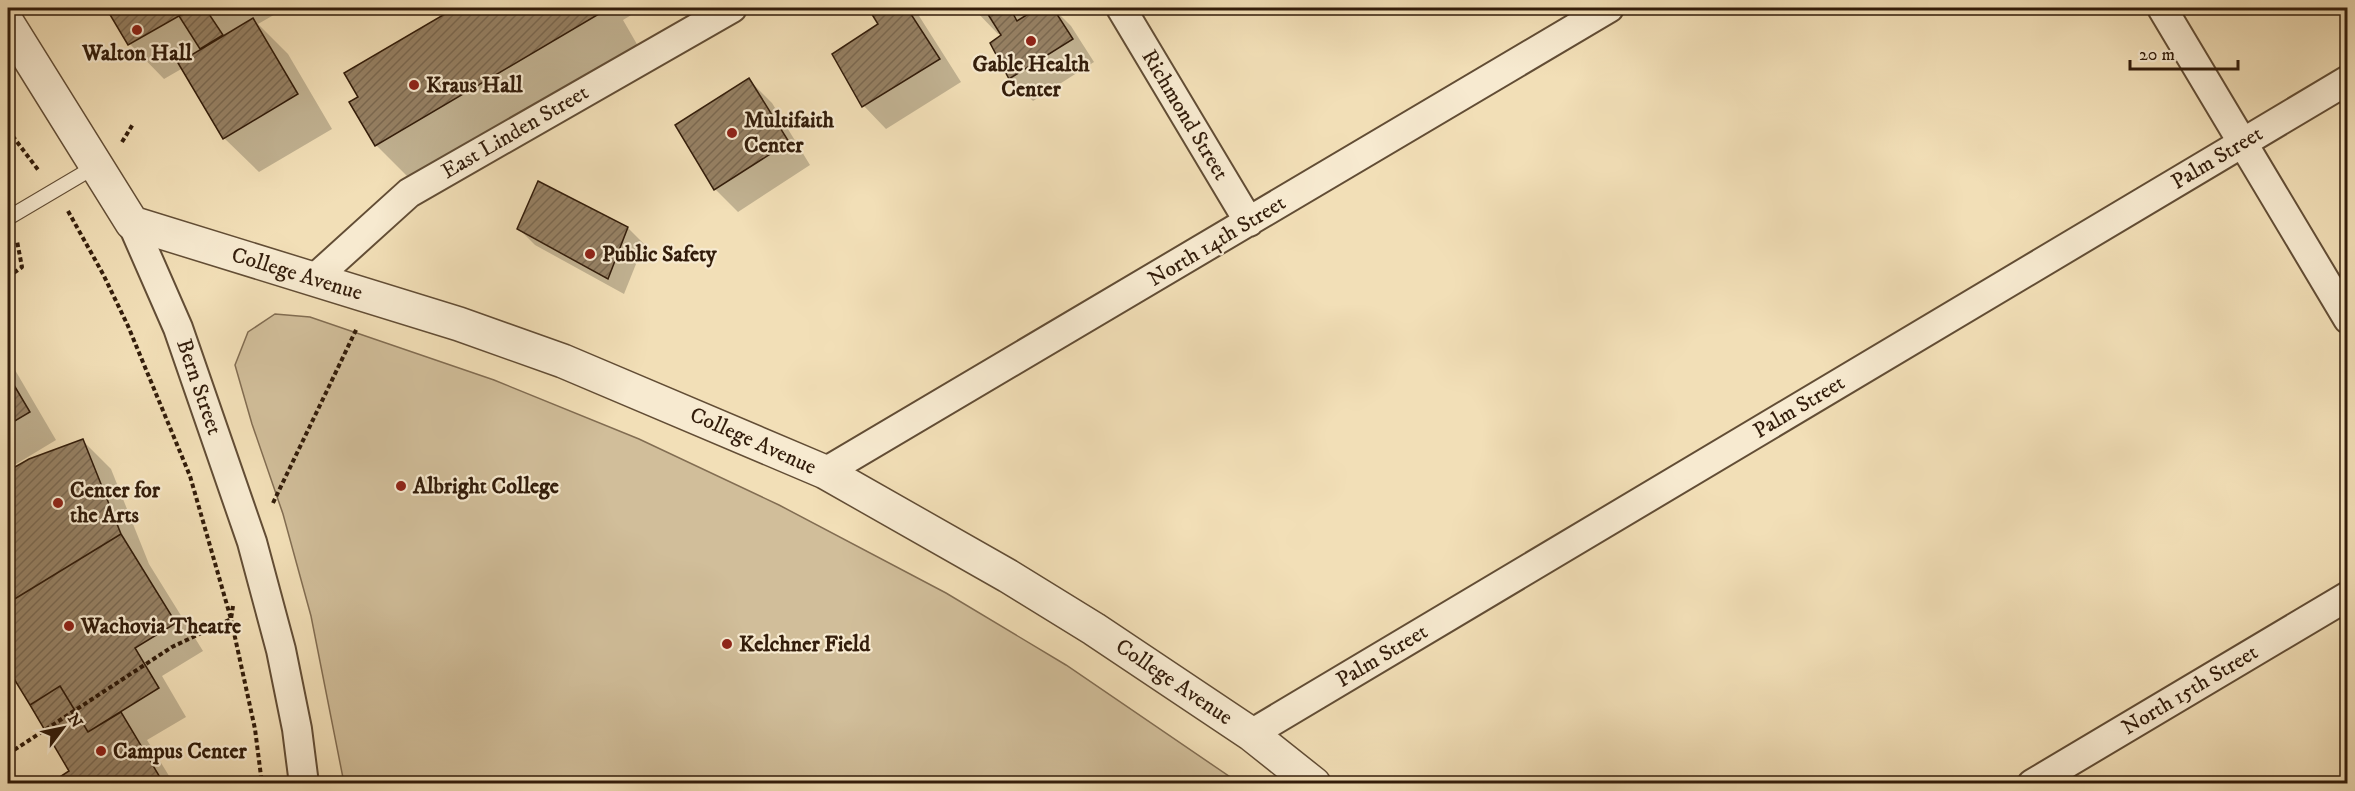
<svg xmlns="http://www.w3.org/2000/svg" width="2355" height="791" font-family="'IM FELL DW Pica',serif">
<defs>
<pattern id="building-hatch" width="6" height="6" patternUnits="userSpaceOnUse" patternTransform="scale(1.5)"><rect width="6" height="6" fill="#968164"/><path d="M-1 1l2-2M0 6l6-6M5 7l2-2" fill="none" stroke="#7b6951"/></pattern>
</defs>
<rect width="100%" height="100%" fill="#f2dfb7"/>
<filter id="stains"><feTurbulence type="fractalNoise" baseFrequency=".00333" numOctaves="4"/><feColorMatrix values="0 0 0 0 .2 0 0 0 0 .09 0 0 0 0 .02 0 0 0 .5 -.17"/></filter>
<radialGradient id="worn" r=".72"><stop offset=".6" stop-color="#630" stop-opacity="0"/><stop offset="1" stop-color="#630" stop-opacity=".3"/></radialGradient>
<path fill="#d1be9a" stroke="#826d52" stroke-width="1.5" d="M275 314 310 317 494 380 639 439 779 505 946 593 1066 665 1239 783H344L311 616 283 514 252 424 235 365 248 332Z"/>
<path fill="#0003" d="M110 8H286L258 24 288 54 332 129 259 172 224 138 183 68 164 79 130 44 108 9Z
M458 8H629L633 14 623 20 638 46 411 180 376 145 360 98 346 74Z
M870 8H914L961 82 886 129 864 106 834 55 880 25Z
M973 8H1053L1071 26 1094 62 1033 101 1010 78 1002 33 998 34Z
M749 80 772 103 810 165 738 212 715 189Z
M628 228 644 244 624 294 535 245 519 229Z
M8 358 56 440 8 469Z
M83 441 111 469 149 564 203 651 162 676 186 717 147 740 174 784H51L71 771 20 687 8 674V473L29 460Z"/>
<path fill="url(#building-hatch)" stroke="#321c0a" stroke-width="1.5" d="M106 8H193L128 45Z
M193 8H205L223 35 200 49 179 16Z
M455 8H602L604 11 375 146 349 102 358 97 344 73Z
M868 8H907L940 59 862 107 832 54 878 24Z
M971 8H1010L1017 21 1038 8H1053L1073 39 1009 79 990 43 1001 35 984 8 974 12Z
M253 18 298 94 223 139 178 63Z
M749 78 789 142 714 190 675 125Z
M538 181 628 227 608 279 517 229Z
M8 375 30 412 8 425Z
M83 439 121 534 8 603V471L29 459Z
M121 534 176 623 135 648 159 688 88 732 60 686 30 705 8 669V603Z
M60 686 88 732 121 712 164 784H49L69 771 30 705Z"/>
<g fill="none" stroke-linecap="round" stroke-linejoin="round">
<defs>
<path id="service" d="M8 218 96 166"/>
<path id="minor" d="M1121 8 1249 222
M2162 8 2348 319
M132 223 178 328 252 542 281 650 297 729 304 784
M314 279 409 193 732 8
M825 472 1609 8
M1251 734 2348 80
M2032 784 2348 596"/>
<path id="tertiary" d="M8 24 132 223 459 324 563 361 825 472 1008 576 1094 629 1251 734 1314 784"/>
</defs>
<use href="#service" stroke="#624d35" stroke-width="16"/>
<use href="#minor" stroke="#624d35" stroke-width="32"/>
<use href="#tertiary" stroke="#624d35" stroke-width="36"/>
<path stroke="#321c0a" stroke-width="4" stroke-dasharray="4.5 3" stroke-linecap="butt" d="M8 130 39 171
M122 142 133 124
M68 211 103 274 128 326 190 476 231 619 255 729 262 784
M8 277 22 267 17 241
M273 503 357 328
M8 754 172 647 231 619 233 606"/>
<use href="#service" stroke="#f7ead0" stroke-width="14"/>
<use href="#minor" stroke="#f7ead0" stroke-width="28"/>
<use href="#tertiary" stroke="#f7ead0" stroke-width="33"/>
</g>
<g fill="#8f2418" stroke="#f7ead0" stroke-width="2">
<circle cx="137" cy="30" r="6"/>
<circle cx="1031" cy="41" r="6"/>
<circle cx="414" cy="85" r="6"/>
<circle cx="732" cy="133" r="6"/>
<circle cx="590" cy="254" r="6"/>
<circle cx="401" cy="486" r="6"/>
<circle cx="58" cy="503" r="6"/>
<circle cx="69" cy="626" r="6"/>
<circle cx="727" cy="644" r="6"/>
<circle cx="101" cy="751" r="6"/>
</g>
<g text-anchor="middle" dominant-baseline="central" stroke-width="4.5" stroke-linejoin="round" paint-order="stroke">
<g font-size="22" font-weight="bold" fill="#321c0a" stroke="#f7ead0" text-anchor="start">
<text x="137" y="53" text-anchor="middle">Walton Hall</text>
<text x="1031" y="64" text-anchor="middle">Gable Health<tspan x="1031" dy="25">Center</tspan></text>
<text x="426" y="85">Kraus Hall</text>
<text x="744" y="120">Multifaith<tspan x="744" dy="25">Center</tspan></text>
<text x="602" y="254">Public Safety</text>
<text x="413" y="486">Albright College</text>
<text x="70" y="490">Center for<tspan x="70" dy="25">the Arts</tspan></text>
<text x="81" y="626">Wachovia Theatre</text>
<text x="739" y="644">Kelchner Field</text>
<text x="113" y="751">Campus Center</text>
</g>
<g font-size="22" fill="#321c0a" stroke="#f7ead0">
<text transform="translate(1185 115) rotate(59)">Richmond Street</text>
<text transform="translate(515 132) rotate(-30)">East Linden Street</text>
<text transform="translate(2217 158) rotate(-31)">Palm Street</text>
<text transform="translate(1217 241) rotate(-31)">North 14th Street</text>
<text transform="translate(297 274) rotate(17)">College Avenue</text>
<text transform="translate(199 387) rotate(71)">Bern Street</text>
<text transform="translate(1799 407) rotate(-31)">Palm Street</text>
<text transform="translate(753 441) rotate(24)">College Avenue</text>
<text transform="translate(1382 656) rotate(-31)">Palm Street</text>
<text transform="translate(1174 682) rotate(34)">College Avenue</text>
<text transform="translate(2190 690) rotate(-31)">North 15th Street</text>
</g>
</g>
<rect width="2355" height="791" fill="none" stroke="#f2dfb7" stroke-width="30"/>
<rect x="9" y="9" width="2337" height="773" fill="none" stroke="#321c0a" stroke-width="3"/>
<rect x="15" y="15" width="2325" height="761" fill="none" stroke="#321c0a" stroke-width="1.5"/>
<g transform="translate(63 728) rotate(58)" stroke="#f7ead0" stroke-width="4.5" paint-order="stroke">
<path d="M0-4.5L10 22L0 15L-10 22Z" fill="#321c0a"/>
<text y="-9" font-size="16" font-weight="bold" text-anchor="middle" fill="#321c0a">N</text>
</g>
<path d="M2130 60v9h108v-9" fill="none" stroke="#321c0a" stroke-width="3"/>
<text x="2139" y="60" font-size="18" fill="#321c0a" stroke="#f7ead0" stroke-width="4.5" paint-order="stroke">20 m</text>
<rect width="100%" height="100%" filter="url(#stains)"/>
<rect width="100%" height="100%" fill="url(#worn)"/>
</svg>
